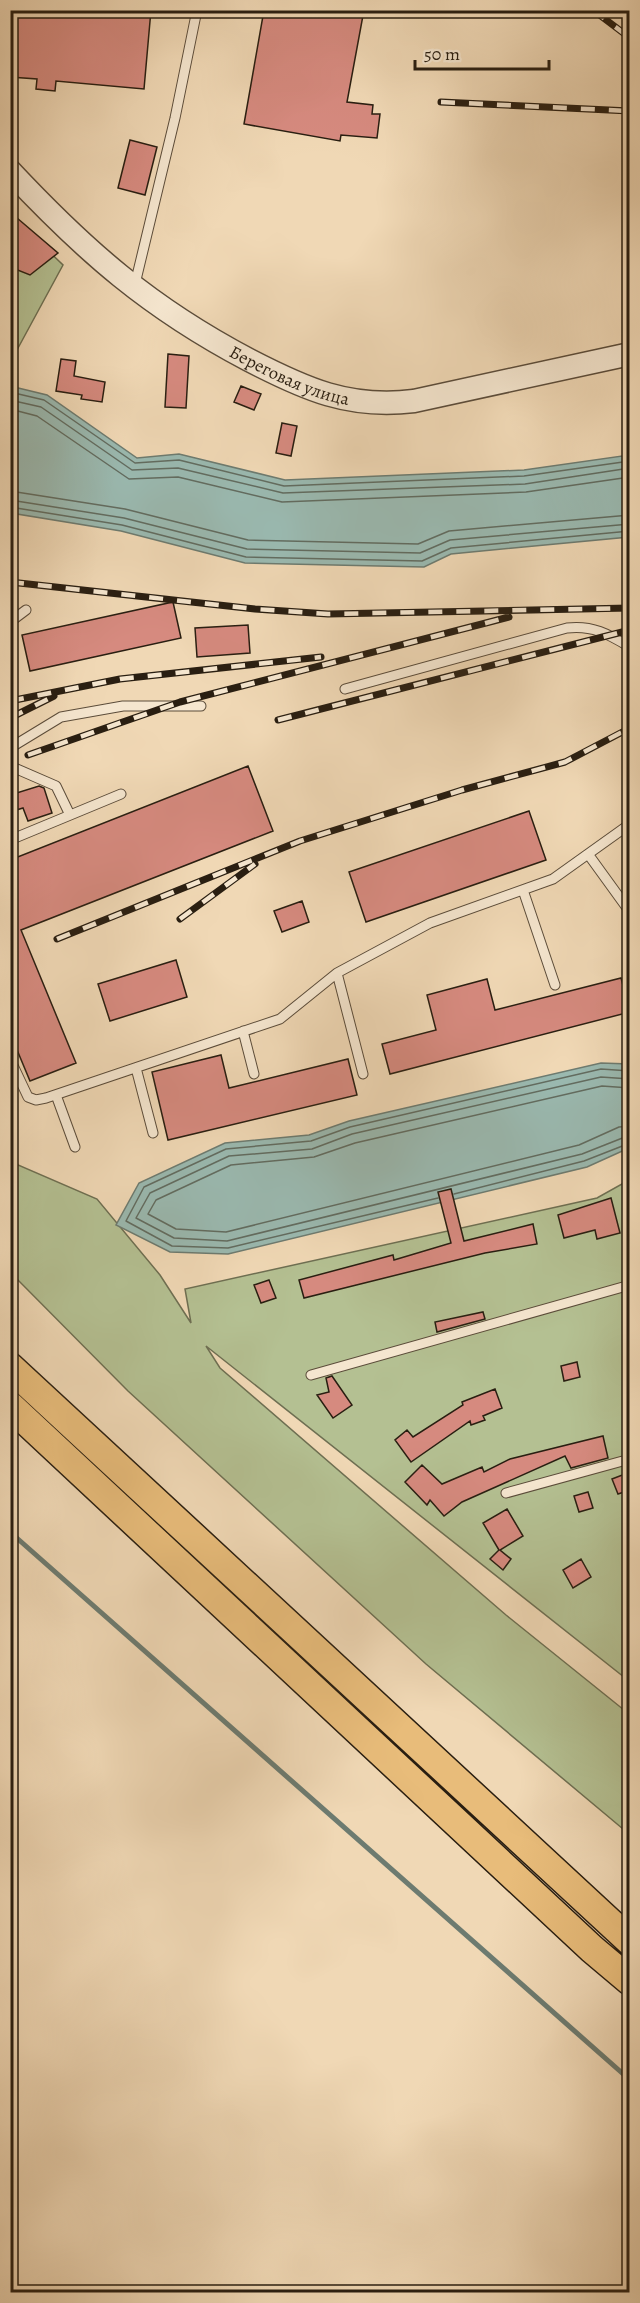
<svg xmlns="http://www.w3.org/2000/svg" width="640" height="2303" font-family="Alegreya,serif">
<rect width="100%" height="100%" fill="#f0d8b5"/>
<filter id="stains"><feTurbulence type="fractalNoise" baseFrequency=".00333" numOctaves="4"/><feColorMatrix values="0 0 0 0 .2 0 0 0 0 .09 0 0 0 0 .02 0 0 0 .5 -.17"/></filter>
<radialGradient id="worn" r=".72"><stop offset=".6" stop-color="#630" stop-opacity="0"/><stop offset="1" stop-color="#630" stop-opacity=".3"/></radialGradient>
<path fill="#b4c092" stroke="#6e6f52" stroke-width="1.5" d="M11 215 63 265 11 361Z
M10 1146 18 1165 97 1199 160 1275 191 1323 185 1289 597 1198 629 1180V1681L206 1346 220 1368 506 1615 629 1714V1834L426 1664 128 1391 11 1273Z"/>
<path fill="#9ab9b0" stroke="#6d7b70" stroke-width="1.5" d="M10 386 47 395 137 458 179 454 285 480 524 470 629 455V537L451 554 424 567 245 563 121 531 11 513Z
M601 1063 629 1064V1148L587 1167 228 1254 170 1252 116 1225 139 1183 225 1143 309 1135 349 1121Z"/>
<g fill="none" stroke-linecap="round" stroke-linejoin="round">
<path stroke="#626c60" stroke-width="1.5" d="M10 392 44 400 135 463 179 460 284 486 524 476 630 461
M10 400 41 407 132 470 178 468 283 493 525 484 630 468
M10 409 37 416 129 479 178 477 282 502 526 492 630 477
M10 491 125 509 248 540 418 544 449 531 630 515
M10 500 124 518 247 549 420 553 450 540 630 524
M10 507 122 525 246 557 422 561 451 548 630 531
M630 1079 601 1077 352 1134 312 1149 229 1156 150 1193 136 1218 174 1238 227 1241 582 1154 630 1135
M630 1088 602 1086 355 1143 314 1157 231 1165 156 1200 148 1214 176 1229 226 1232 579 1145 619 1127 630 1126
M454 1194 584 1161 630 1143
M438 1198 228 1248 172 1246 126 1221 144 1187 226 1149 311 1141 350 1127 601 1069 630 1071"/>
<path stroke="#6d7b70" stroke-width="5" d="M10 1532 630 2080"/>
</g>
<path fill="#d68a7f" stroke="#291e11" stroke-width="1.5" d="M10 10H151L144 89 56 81 55 91 36 89 37 79 10 77Z
M264 10H364L347 102 373 105 372 114H380L377 138 341 135 340 141 244 124Z
M130 140 157 147 145 195 118 188Z
M10 212 58 253 30 275 10 267Z
M168 354 189 356 186 408 165 407Z
M61 359 76 361 74 376 105 382 102 402 81 399 82 395 56 391Z
M241 386 261 394 254 410 234 402Z
M282 423 297 426 291 456 276 453Z
M173 602 181 638 30 671 22 635Z
M248 625 250 653 197 657 195 628Z
M248 766 273 831 21 930 76 1063 30 1081 10 1033V860Z
M39 786 44 788 52 813 28 821 23 808 10 812V795Z
M529 811 546 860 366 922 349 872Z
M302 901 309 922 282 932 274 911Z
M176 960 187 997 110 1021 98 984Z
M621 978 630 1012 390 1074 382 1044 436 1030 427 995 487 979 495 1010Z
M221 1055 229 1088 348 1059 357 1095 168 1140 152 1072Z
M451 1189 464 1241 533 1224 537 1244 485 1253 304 1298 299 1280 393 1255 394 1260 451 1243 438 1192Z
M611 1198 620 1233 597 1239 595 1230 564 1238 558 1215Z
M269 1280 276 1298 261 1303 254 1285Z
M483 1312 485 1319 437 1332 435 1322Z
M577 1362 580 1377 564 1381 561 1366Z
M332 1376 352 1405 333 1418 317 1395 329 1392 326 1378Z
M495 1389 502 1408 483 1416 485 1420 471 1425 470 1421 411 1462 395 1440 407 1430 413 1437 463 1405 462 1402Z
M603 1436 608 1458 571 1468 565 1456 462 1502 444 1516 430 1500 427 1505 405 1482 422 1465 442 1484 482 1467 484 1472 510 1459Z
M630 1472V1490L618 1494 612 1479Z
M588 1492 593 1508 579 1512 574 1496Z
M507 1509 523 1536 500 1550 511 1559 503 1570 490 1559 499 1550 483 1523Z
M581 1559 591 1577 573 1588 563 1570Z"/>
<g fill="none" stroke-linecap="round" stroke-linejoin="round">
<defs>
<path id="service" d="M135 284 175 118 197 10
M10 622 26 610
M345 689 567 628C593 625 608 634 630 647
M10 748 61 717 123 706H201
M10 766 56 786 70 815
M10 840 121 794
M588 854 630 912
M523 890 555 985
M337 973 363 1074
M243 1031 254 1074
M10 1059 28 1097 36 1100 46 1098 280 1019 337 973 430 923 553 879 630 824
M136 1068 153 1133
M56 1095 75 1147
M311 1375 630 1285
M506 1493 630 1459"/>
<g id="tertiary">
<path id="s1" d="M10 171C86 252 150 308 249 360 305 389 349 409 414 401L630 354"/>
</g>
<path id="primary" d="M10 1367 630 1941
M10 1406 592 1949 630 1981"/>
</defs>
<use href="#service" stroke="#5b4c3a" stroke-width="11"/>
<use href="#tertiary" stroke="#5b4c3a" stroke-width="25"/>
<use href="#primary" stroke="#291e11" stroke-width="31"/>
<use href="#service" stroke="#f5e6cf" stroke-width="9"/>
<use href="#tertiary" stroke="#f5e6cf" stroke-width="22"/>
<use href="#primary" stroke="#e8bc7a" stroke-width="28"/>
<defs>
<path id="rail" d="M593 10 630 38
M441 102 630 111
M10 582 255 609 328 614 630 608
M10 701 120 679 321 657
M10 718 54 696
M278 720 630 630
M28 755 180 702 509 617
M180 919 255 864
M57 939 300 841 462 790 565 762 630 728"/>
</defs>
<use href="#rail" stroke="#291e11" stroke-width="7"/>
<use href="#rail" stroke="#f5e6cf" stroke-width="4.5" stroke-dasharray="14" stroke-linecap="butt"/>
</g>
<g text-anchor="middle" dominant-baseline="central" stroke-width="4.5" stroke-linejoin="round" paint-order="stroke">
<g font-size="18" fill="#291e11" stroke="#f5e6cf">
<text stroke="none"><textPath href="#s1" startOffset="350">Береговая улица</textPath></text>
</g>
</g>
<rect width="640" height="2303" fill="none" stroke="#f0d8b5" stroke-width="36"/>
<rect x="12" y="12" width="616" height="2279" fill="none" stroke="#291e11" stroke-width="3"/>
<rect x="18" y="18" width="604" height="2267" fill="none" stroke="#291e11" stroke-width="1.5"/>
<path d="M415 60v9h134v-9" fill="none" stroke="#291e11" stroke-width="3"/>
<text x="424" y="60" font-size="18" fill="#291e11" stroke="#f5e6cf" stroke-width="4.5" paint-order="stroke">50 m</text>
<rect width="100%" height="100%" filter="url(#stains)"/>
<rect width="100%" height="100%" fill="url(#worn)"/>
</svg>
